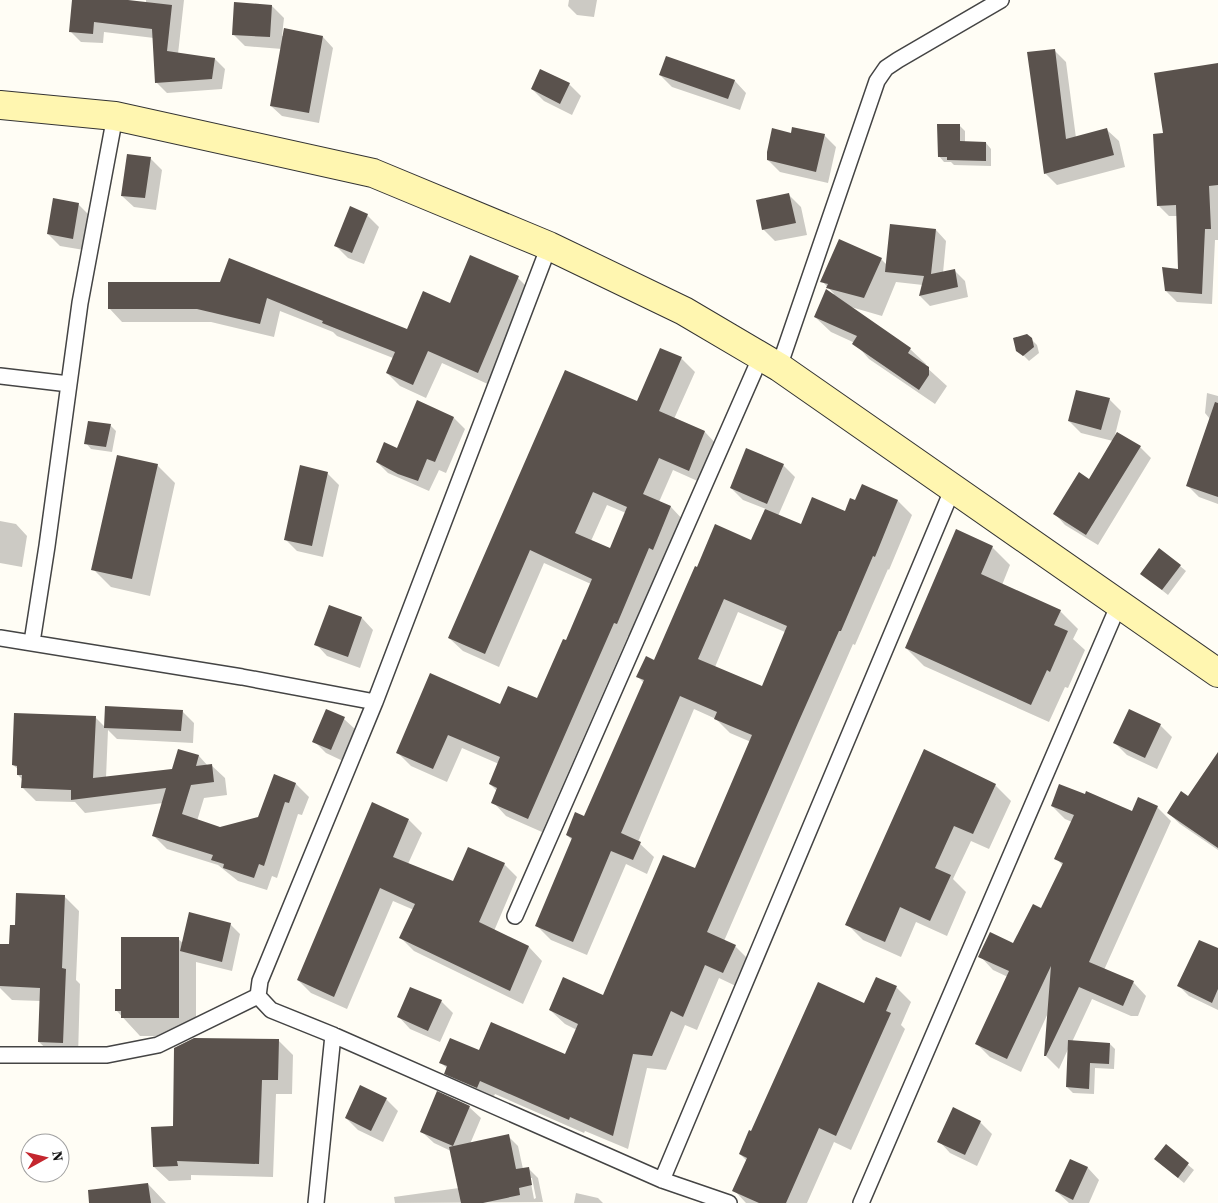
<svg xmlns="http://www.w3.org/2000/svg" width="1218" height="1203" font-family="'Source Serif 4',serif">
<rect width="100%" height="100%" fill="#fffdf5"/>
<path fill="#0003" fill-rule="evenodd" d="M73 0 146 3V0H184L178 54 215 59 225 69 222 89 167 93 156 82 154 38 104 32 103 43 81 42 71 32Z
M569 0H597L594 17 577 15 568 6Z
M272 6 284 18 282 36 323 37 333 48 319 123 282 116 271 106 282 49 245 46 233 34Z
M1054 50 1066 62 1076 138 1107 130 1119 141 1125 167 1057 185 1045 173Z
M1218 64V240H1215L1212 304 1177 302 1166 291 1179 270 1177 216H1169L1158 205 1164 134Z
M541 71 569 84 581 96 572 115 544 101 532 89Z
M660 75 735 81 746 93 740 110 672 87Z
M959 125 965 131V143H986L991 149V166L954 165 951 162H944L939 156Z
M824 135 836 147 828 183 780 172 768 160Z
M150 158 162 170 156 210 134 207 122 196Z
M789 195 801 207 807 235 775 241 763 229Z
M78 204 90 216 84 250 60 246 48 234Z
M367 215 379 227 364 264 348 258 336 246Z
M936 230 946 241 943 273 954 270 965 281 968 297 930 306 920 296 923 285 896 282 882 316 851 307 910 349 926 364 925 366 947 386 935 404 869 359 855 343 831 332 815 317 834 294 822 281 881 259 887 265Z
M518 278 531 291 492 386 442 363 426 398 400 386 387 373 393 358 337 336 333 332 280 311 274 337 211 322H122L109 308 221 283 407 331 450 305Z
M1031 339 1037 345 1039 353 1029 361 1021 353Z
M681 358 695 372 674 419 705 432 718 446 702 483 673 470 659 502 671 507 684 521 631 637 628 636 542 832 506 816 493 802 497 791 490 784 499 764 462 748 447 782 411 766 398 753 501 706 538 700 566 642 591 584 544 563 499 667 463 651 449 638 638 403ZM607 505 626 513 610 550 591 541Z
M1207 393 1218 396V504L1199 497 1188 486 1210 419 1205 413Z
M1109 399 1121 411 1114 439 1140 447 1151 458 1098 545 1065 525 1055 514 1089 480 1113 441 1081 433 1069 421Z
M418 402 454 418 465 429 446 473 439 470 429 491 388 473 377 462 397 449Z
M110 425 116 431 112 452 91 449 86 443Z
M157 465 175 483 150 596 111 587 93 569Z
M783 465 795 477 778 516 802 526 846 513 856 502 862 486 898 501 912 515 889 570 888 569 855 645 853 644 812 738 724 941 735 946 749 960 738 987 719 978 697 1030 685 1025 666 1070 647 1068 628 1149 585 1131 584 1133 495 1094 491 1102 460 1088 446 1074 448 1069 441 1063 480 1052 566 1055 577 1030 565 1024 550 1010 604 996 695 870 751 742 730 733 716 719 694 709 638 842 654 857 647 874 626 864 587 955 551 940 536 925 573 841 567 835 585 818 644 683 638 677 655 661 752 542 766 509 743 500 731 488ZM738 612 785 632 763 688 715 667Z
M327 473 339 485 323 557 297 551 285 539Z
M0 521 16 524 27 536 22 567 0 563Z
M992 547 1010 565 1002 585 1060 611 1078 629 1073 639 1085 650 1068 688 1065 687 1049 722 924 666 906 648Z
M1180 566 1186 571 1168 595 1148 579Z
M329 606 362 618 373 630 360 668 327 656 316 644Z
M182 711 194 723 193 743 117 739 108 730 106 778 173 770 179 750 199 756 208 766 211 765 225 778 227 795 204 798 197 821 220 828 259 818 275 776 296 784 309 797 302 815 298 814 277 878 272 876 267 890 238 881 218 865 167 849 154 836 163 803 85 813 75 802 36 801 23 788V780L18 775V769L13 765 95 717 105 727Z
M344 719 356 730 343 761 326 753 314 741Z
M1160 725 1172 737 1157 769 1127 755 1115 743Z
M1218 754V850L1180 824 1168 813 1189 798Z
M995 785 1011 801 989 849 971 841 953 879 966 892 947 936 916 922 901 957 863 940 847 924Z
M1052 806 1133 813 1157 807 1171 821 1104 970 1133 982 1146 996 1138 1016H1131L1092 999 1072 1042 1110 1044 1115 1049 1114 1069 1095 1068 1094 1094 1073 1093 1067 1087 1069 1047 1059 1069 1045 1055 1048 1013 1021 1072 990 1057 977 1044 1008 977 993 970 980 956 1014 945 1042 909 1063 866 1056 858 1072 822 1065 819Z
M409 820 422 833 408 864 454 883 504 864 517 877 494 931 529 947 542 961 523 1004 414 951 401 938 414 910 393 901 347 1009 311 993 298 980Z
M64 896 79 911 76 980 80 984 78 1057 54 1056 39 1042 41 1001 12 1000 0 988V945L10 946 17 926Z
M230 924 240 934 232 971 196 962V1036H140L116 1010 178 939 183 943Z
M1218 950V1010L1189 996 1179 986Z
M877 978 897 988 911 1002 901 1025 905 1029 851 1150 834 1142 807 1203H746L734 1190 747 1161 740 1154 752 1132 865 1005Z
M441 1001 453 1013 440 1042 410 1029 399 1017Z
M278 1040 293 1055 292 1094H276L273 1177 191 1175V1180L169 1181 154 1167 174 1127Z
M386 1099 398 1111 383 1142 358 1130 346 1118Z
M469 1107 481 1118 470 1144 508 1136 518 1146 523 1169 528 1168 538 1178 543 1202 395 1203 394 1197 459 1188 451 1151 434 1143 422 1132ZM530 1178H532L536 1198 534 1199Z
M980 1122 992 1134 977 1166 950 1153 939 1141Z
M1166 1146 1194 1170 1184 1183 1155 1159Z
M1071 1160 1088 1168 1099 1180 1089 1203H1069L1056 1191Z
M148 1184 166 1203H99Z
M576 1193 598 1198 603 1203H574Z"/>
<path fill="#5a524d" fill-rule="evenodd" d="M72 0H128L172 5 167 51 215 58 212 79 155 83 152 29 94 22 93 34 69 32Z
M234 2 272 5 270 37 232 35Z
M284 28 323 36 309 113 270 106Z
M1055 49 1066 139 1107 128 1114 155 1044 174 1027 52Z
M666 56 735 80 728 99 659 75Z
M1218 63V185L1209 186 1211 229H1205L1202 294 1165 291 1162 267 1178 269 1176 205 1157 206 1153 134 1163 133 1154 73Z
M540 69 570 83 560 104 531 89Z
M937 124H960V141L986 142V161L947 160V157H938Z
M792 127 825 134 816 172 767 160V152L772 128 791 133Z
M127 154 151 157 145 198 121 196Z
M789 193 796 223 762 230 756 200Z
M53 198 79 203 73 239 47 234Z
M350 206 368 214 352 253 334 246Z
M890 224 936 229 931 274 955 269 958 287 919 296 924 276 885 272Z
M839 239 882 258 864 298 826 288 828 284 820 282Z
M470 255 519 276 478 373 428 351 413 385 386 373 395 352 322 323 323 321 267 298 260 324 197 309H108V282H220L229 258 407 329 423 291 450 303Z
M826 289 911 348 908 353 929 367V375L919 390 852 344 857 336 814 317Z
M1027 334 1032 338 1034 347 1023 356 1016 351 1013 338Z
M660 348 682 357 659 411 705 431 689 471 659 458 643 494 671 506 653 550 649 548 617 624 614 623 528 819 491 803 497 788 489 784 500 757 448 735 433 769 396 753 430 673 500 704 508 686 537 698 563 639 566 640 592 579 530 550 485 654 448 638 565 370 637 401ZM593 492 627 507 610 548 575 533Z
M1076 390 1110 398 1101 430 1068 421Z
M417 400 454 417 435 462 427 459 418 481 398 474 376 462 384 442 397 448Z
M1215 402 1218 403V497L1186 486Z
M88 421 111 424 106 447 84 444Z
M1117 432 1141 446 1086 535 1053 514 1079 472 1089 479Z
M746 448 784 464 767 504 730 488Z
M117 455 158 464 132 579 91 570Z
M300 465 328 472 312 546 284 540Z
M862 484 898 500 875 557 873 556 841 631H839L798 723 707 932 736 945 723 973 705 965 683 1017 671 1011 652 1056 633 1054 613 1136 570 1117 569 1120 480 1081 477 1088 444 1074 447 1066 439 1063 450 1038 479 1050 491 1022 565 1054 578 1024 549 1010 563 977 603 995 663 855 695 868 752 735 714 719 717 712 680 696 621 833 641 842 633 860 611 851 573 942 535 926 572 838 566 835 575 812 584 816 644 680 636 677 646 656 654 660 695 566 697 567 715 524 751 540 765 509 801 524 812 497 845 511 850 498 855 500ZM724 599 787 626 762 686 698 659Z
M956 529 993 546 981 574 1061 610 1054 625 1068 631 1050 672 1047 670 1031 705 905 648Z
M1159 548 1181 565 1162 590 1140 574Z
M329 605 362 617 348 657 314 645Z
M105 706 183 710 181 731 104 728Z
M326 709 345 717 331 750 312 742Z
M1129 709 1161 724 1145 758 1113 743Z
M14 713 96 716 93 778 172 769 178 749 199 755 196 766 212 764 214 782 191 785 182 814 220 827 258 817 274 774 296 783 289 803 285 802 264 866 259 864 254 878 223 868 224 864 211 860 213 855 152 836 166 788 71 800V790L21 788 22 775H17V766L12 765Z
M924 749 996 784 973 834 954 826 935 868 951 875 930 921 900 907 885 942 845 925Z
M1218 752V848L1167 813 1181 791 1188 796Z
M1059 784 1085 794 1086 791 1132 811 1138 797 1158 806 1089 962 1134 981 1123 1006 1079 987 1046 1056H1044L1051 966 1007 1059 975 1044 1009 971 978 957 990 932 1013 943 1033 904 1041 908 1063 863 1054 859 1074 815 1051 806Z
M372 802 409 819 393 857 453 881 468 847 505 863 479 922 529 946 510 991 399 938 415 904 380 888 334 997 297 980Z
M16 893 65 895 62 968 66 969 63 1043 38 1042 40 988 0 986V944H9L10 925H15Z
M189 912 231 923 222 962 180 951Z
M121 937H179V1018H121V1011H115V989H121Z
M1199 940 1218 948V989L1212 1003 1177 986Z
M876 977 897 986 886 1011 891 1013 836 1136 819 1128 786 1203H759L732 1191 747 1158 739 1154 749 1130 751 1131 818 982 864 1003Z
M410 987 442 1000 428 1031 397 1017Z
M194 1038 279 1039 278 1080H262L259 1164 177 1161 178 1166 153 1167 151 1127 173 1126 174 1048Z
M1068 1040 1110 1043 1109 1064 1090 1063 1089 1089 1066 1087Z
M360 1085 387 1098 371 1131 345 1118Z
M437 1091 470 1106 453 1146 420 1132Z
M953 1107 981 1121 965 1155 937 1142Z
M509 1134 516 1169 529 1167 532 1185 519 1188 520 1195 483 1203H461L449 1147Z
M1166 1144 1189 1163 1178 1178 1154 1159Z
M1070 1159 1088 1167 1073 1200 1055 1191Z
M148 1183 151 1203H89L88 1190Z"/>
<g fill="none" stroke-linecap="round" stroke-linejoin="round">
<defs>
<path id="lane" d="M549 246 375 702 260 981 258 996 271 1010 333 1035 662 1180 729 1203
M779 367 877 81 886 68 898 60 1001 0
M0 376 69 384
M0 638 242 677 375 702
M32 642 47 546 80 303 115 116
M515 916 761 356
M0 1055H107L158 1045 258 996
M662 1180 953 488
M316 1203 333 1035
M861 1203 1119 604"/>
<path id="secondary" d="M0 105 115 116 373 173 549 246 684 311 779 367 1218 673"/>
</defs>
<use href="#lane" stroke="#444" stroke-width="18"/>
<use href="#secondary" stroke="#333" stroke-width="30"/>
<use href="#lane" stroke="#fff" stroke-width="15"/>
<use href="#secondary" stroke="#fff6b0" stroke-width="28"/>
</g>
<g transform="translate(45 1158) rotate(82)"><circle r="24" fill="#ffffff" stroke="#a0a0a0"/>
<path d="M0-4L9 19L0 12L-9 19Z" fill="#c4262e"/>
<text y="-8" font-size="14" font-weight="bold" text-anchor="middle" fill="#111111">N</text>
</g>
</svg>
